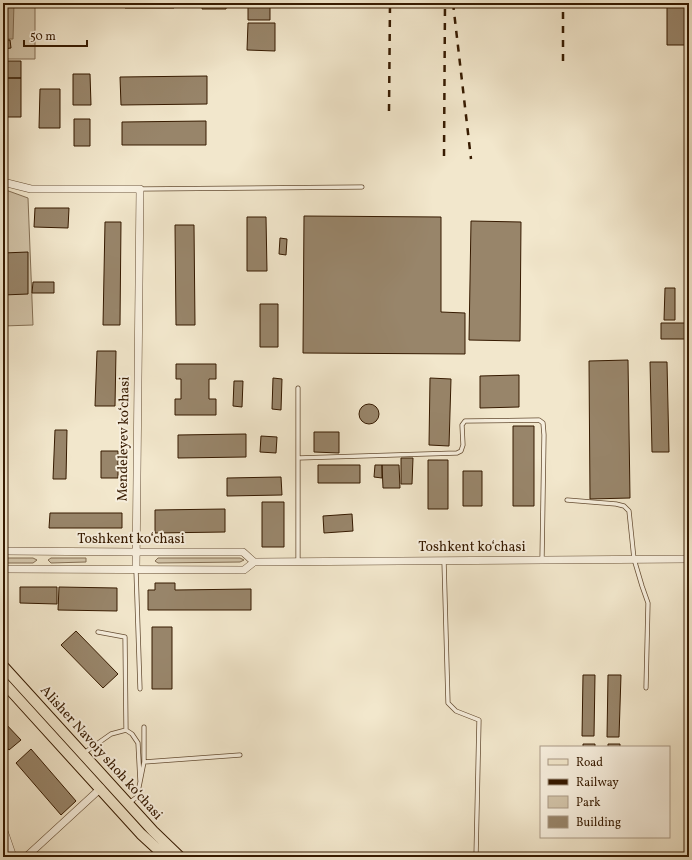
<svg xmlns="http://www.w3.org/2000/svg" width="692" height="860" font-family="Vollkorn,serif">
<rect width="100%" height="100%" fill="#f2e7cc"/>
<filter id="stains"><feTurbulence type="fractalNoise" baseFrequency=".005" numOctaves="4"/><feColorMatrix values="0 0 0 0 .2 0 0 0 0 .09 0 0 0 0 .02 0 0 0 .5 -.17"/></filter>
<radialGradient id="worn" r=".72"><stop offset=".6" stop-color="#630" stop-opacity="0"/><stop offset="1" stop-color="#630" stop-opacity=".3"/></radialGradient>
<path fill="#d2c4a9" stroke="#846f54" d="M3 3H35V59H3Z
M3 189 28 198 33 325 3 326Z
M3 558H33L37 560 33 563H3Z
M51 558H86V562L51 563 48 560Z
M158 558H240L244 560 240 562 158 563 155 561Z"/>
<path fill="#b2a187" stroke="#806b51" d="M3 3H14L13 39H3Z"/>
<path fill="#98856a" stroke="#361a00" d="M125 3H174V8H125Z
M203 3H227L226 9H202Z
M248 3H270V20H248Z
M667 3H689V45H667Z
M248 23H275V51L247 50Z
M3 40H10L11 48 3 49Z
M3 61H21V78H3Z
M73 74H90L91 105H73Z
M207 76V104L121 105 120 77Z
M3 78H21V117H3Z
M40 89H60V128H39Z
M74 119H90V146H74Z
M206 121V145H122V122Z
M35 208H69L68 228 34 227Z
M304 216 441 217V312L465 313V354L303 353Z
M247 217H266L267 271H247Z
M471 221 521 222 520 341 469 340Z
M105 222H121L120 325H103Z
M175 225H194L195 325H176Z
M280 238 287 239 286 255 279 254Z
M28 252V294L3 295V253Z
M33 282H54V293H32Z
M665 288H675V320H664Z
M260 304H278V347H260Z
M661 323H689V339H661Z
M97 351H116L115 406H95Z
M628 360 630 498 590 499 589 361Z
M650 362H667L669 452H652Z
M176 364H216V379H209V399H216V415H175V399H181V379H176Z
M519 375V407L480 408V376Z
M273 378 282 379 281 410 272 409Z
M430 378 451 379 449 446 429 445Z
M234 381H243L242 407 233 406Z
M359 414a10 10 0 1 1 20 0a10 10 0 1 1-20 0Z
M513 426H534V506H513Z
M55 430H67L66 479H53Z
M314 432H339V453L314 452Z
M246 434V457L178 458V435Z
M261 436 277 437 276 453 260 452Z
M101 451H118V478H101Z
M401 458H413L412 484H401Z
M428 460H448V509H428Z
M318 465H360V483H318Z
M375 465H382V478L374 477Z
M382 465H399L400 488H383Z
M463 471H482V506H463Z
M281 477 282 495 227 496V478Z
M262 502H284V547H262Z
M225 509V532L155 533V510Z
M50 513H122V528H49Z
M352 514 353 531 324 533 323 516Z
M155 583H175V590L251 589V610H148V590H155Z
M20 587H57V604L20 603Z
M59 587 117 588V611L58 610Z
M152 627H172V689H152Z
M76 631 118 674 103 688 61 645Z
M583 675H595L594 736H582Z
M608 675H621L619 737H607Z
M3 721 21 740 9 750 3 743Z
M583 744H595V747H583Z
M608 744H620V747H608Z
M31 749 76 801 61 815 16 763Z"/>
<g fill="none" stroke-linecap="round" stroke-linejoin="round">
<defs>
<path id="service" d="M140 189 362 187
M298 388V562
M298 458 457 453 461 451 463 445 462 425 465 421 539 420 543 423 544 435 542 560
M567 500 616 504 624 506 629 511 634 559 642 586 648 603 646 688
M444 561 448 703 456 711 479 720 476 857
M136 570 140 689
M98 632 125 637 126 730
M84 753 111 734 126 730 132 734 138 743 140 781
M144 762 240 755
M129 803 137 797 144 762V727"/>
<path id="minor" d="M3 182 31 189H140L136 570
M3 551 135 552H243L254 562 244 570 3 569
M254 562 689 559
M3 828 13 857
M26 857 101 788"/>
<path id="primary" d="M3 666 153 831 180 857
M3 682 141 834 166 857"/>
</defs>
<use href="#service" stroke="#654d33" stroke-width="5"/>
<use href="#minor" stroke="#654d33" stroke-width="8"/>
<use href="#primary" stroke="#361a00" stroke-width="12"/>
<use href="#service" stroke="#f7efde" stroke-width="3.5"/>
<use href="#minor" stroke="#f7efde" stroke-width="7"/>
<use href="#primary" stroke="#f2e7cc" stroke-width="10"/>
<path stroke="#361a00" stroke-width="2.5" stroke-dasharray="7 7" stroke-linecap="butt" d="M453 3 471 159
M563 61V3
M389 111 390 3
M444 156 445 3"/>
</g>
<g text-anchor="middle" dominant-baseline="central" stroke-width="4" stroke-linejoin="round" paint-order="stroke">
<g font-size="14" fill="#361a00" stroke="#f7efde">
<text transform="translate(124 439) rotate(-89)">Mendeleyev ko‘chasi</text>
<text x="131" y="539">Toshkent ko‘chasi</text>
<text x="472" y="547">Toshkent ko‘chasi</text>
<text transform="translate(101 753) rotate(48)">Alisher Navoiy shoh koʻchasi</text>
</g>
</g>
<rect width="692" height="860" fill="none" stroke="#f2e7cc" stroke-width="16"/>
<rect x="4" y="4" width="684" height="852" fill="none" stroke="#361a00" stroke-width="2"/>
<rect x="8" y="8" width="676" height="844" fill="none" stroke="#361a00"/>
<rect x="540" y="746" width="130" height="92" fill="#f7efde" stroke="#aa9a85"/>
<rect x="548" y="759" width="20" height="6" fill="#f2e7cc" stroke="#aa9a85"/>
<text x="576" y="766" font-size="12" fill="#361a00">Road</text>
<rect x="548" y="779" width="20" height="6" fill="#361a00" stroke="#aa9a85"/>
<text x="576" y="786" font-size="12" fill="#361a00">Railway</text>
<rect x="548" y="796" width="20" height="12" fill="#d2c4a9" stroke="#aa9a85"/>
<text x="576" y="806" font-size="12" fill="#361a00">Park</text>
<rect x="548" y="816" width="20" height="12" fill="#98856a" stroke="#aa9a85"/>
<text x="576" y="826" font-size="12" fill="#361a00">Building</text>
<path d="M24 40v6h63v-6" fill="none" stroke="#361a00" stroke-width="2"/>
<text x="30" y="40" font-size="12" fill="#361a00" stroke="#f7efde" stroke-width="3" paint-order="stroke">50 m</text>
<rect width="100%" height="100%" filter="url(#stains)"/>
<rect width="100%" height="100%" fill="url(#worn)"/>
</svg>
